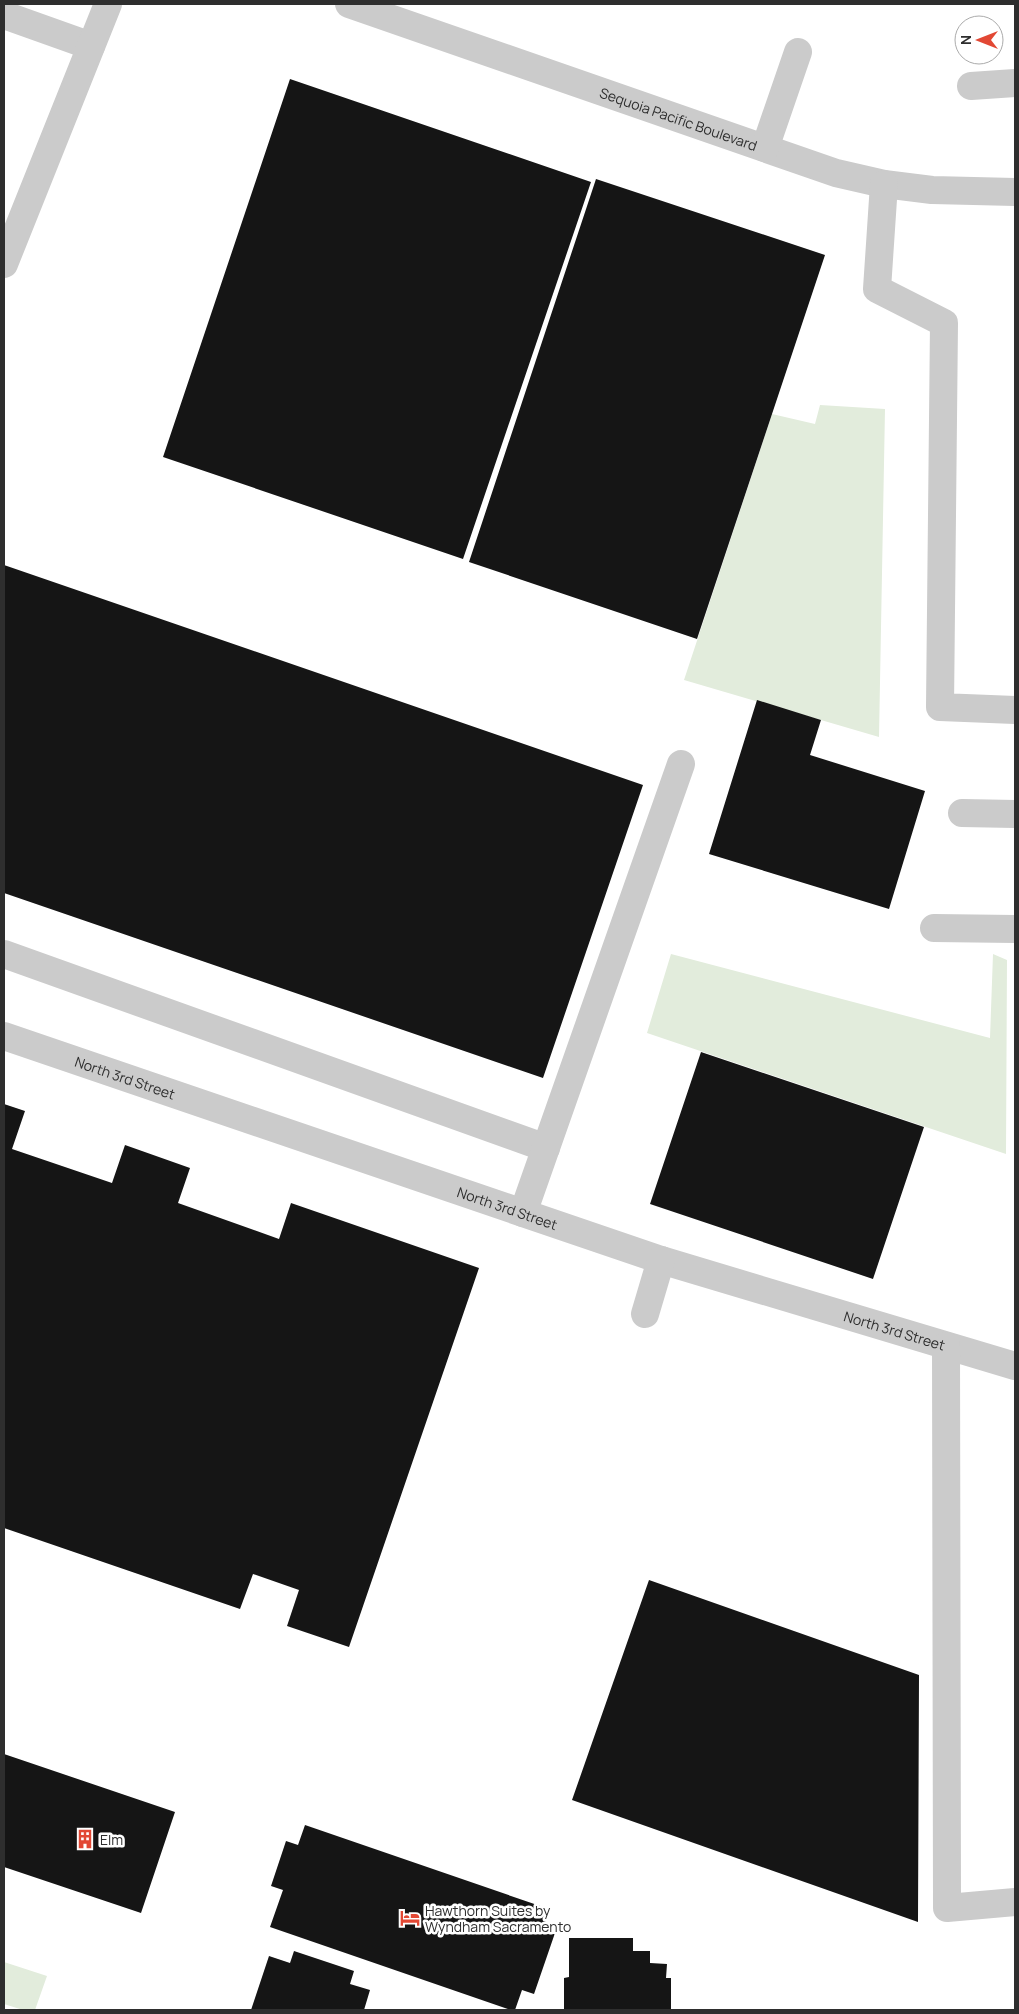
<svg xmlns="http://www.w3.org/2000/svg" width="1019" height="2014" font-family="Manrope,sans-serif">
<rect width="100%" height="100%" fill="#fff"/>
<path fill="#e2ecdc" d="M820 405 885 409 879 737 684 680 772 414 815 424Z
M671 954 990 1038 993 954 1007 960 1006 1154 647 1033Z
M4 1962 47 1976 35 2010H23L4 2004Z"/>
<path fill="#151515" d="M290 79 591 182 463 559 163 457Z
M596 179 825 255 697 639 469 562Z
M4 565 643 785 543 1078 4 893Z
M757 700 821 720 810 755 925 791 889 909 709 854Z
M701 1052 924 1127 873 1279 650 1204Z
M4 1104 25 1111 12 1149 112 1183 125 1145 190 1168 178 1203 279 1239 291 1203 479 1268 349 1647 287 1626 299 1590 253 1574 240 1609 4 1528Z
M649 1580 919 1675 918 1922 572 1800Z
M4 1754 175 1812 141 1913 4 1867Z
M305 1825 549 1909 543 1930 555 1933 534 1994 522 1990 515 2010H511L270 1927 283 1890 271 1886 286 1841 298 1845Z
M569 1938H633V1951H650V1963L667 1964 666 1978H671V2010H564V1978L569 1977Z
M294 1951 354 1971 350 1984 370 1990 364 2010H251L269 1956 290 1963Z"/>
<g fill="none" stroke-linecap="round" stroke-linejoin="round">
<g stroke="#cbcbcb" stroke-width="28">
<path id="s1" d="M349 4 836 173 884 184 932 190 1015 192"/>
<path d="M4 15 91 46"/>
<path d="M971 86 1015 83"/>
<path d="M765 148 798 52"/>
<path d="M884 184 877 289 944 323 940 707 1015 710"/>
<path d="M4 264 108 4"/>
<path d="M962 813 1015 814"/>
<path d="M934 928 1015 929"/>
<path d="M4 954 546 1148"/>
<path id="s2" d="M4 1036 661 1260 1015 1366"/>
<path d="M523 1213 681 764"/>
<path d="M645 1314 661 1260"/>
<path d="M946 1346 947 1908 1015 1902"/>
</g>
</g>
<defs>
<symbol id="building-bare" viewBox="-9 -9 18 18"><path d="M-4-6H4V6H1V3H-1V6H-4ZM-2.5-4.3h1.7v1.8h-1.7ZM.8-4.3h1.7v1.8H.8ZM-2.5-1h1.7V.8h-1.7ZM.8-1h1.7V.8H.8Z" fill="#e24834" stroke="#fff" stroke-width="2.5" paint-order="stroke"/></symbol>
<symbol id="hotel-bare" viewBox="-9 -9 18 18"><path d="M-6-4.5h1.5V1H6V5H4.5V3h-9V5H-6ZM-4 0a1.8 1.8 0 1 1 3.6 0ZM.5 0V-2.5h3Q6-2.5 6 0Z" fill="#e24834" stroke="#fff" stroke-width="2.5" paint-order="stroke"/></symbol>
</defs>
<g fill-rule="evenodd">
<use href="#building-bare" x="71" y="1825" width="28" height="28"/>
<use href="#hotel-bare" x="396" y="1904" width="28" height="28"/>
</g>
<g text-anchor="middle" dominant-baseline="central" stroke-width="5" stroke-linejoin="round" paint-order="stroke">
<g font-size="14" fill="#2e2e2e" stroke="#fff">
<text stroke="none"><textPath href="#s1" startOffset="349">Sequoia Pacific Boulevard</textPath></text>
<text stroke="none"><textPath href="#s2" startOffset="128">North 3rd Street</textPath></text>
<text stroke="none"><textPath href="#s2" startOffset="532">North 3rd Street</textPath></text>
<text stroke="none"><textPath href="#s2" startOffset="938">North 3rd Street</textPath></text>
</g>
<g font-size="14" fill="#2e2e2e" stroke="#fff" text-anchor="start">
<text x="100" y="1839">Elm</text>
<text x="425" y="1910">Hawthorn Suites by<tspan x="425" dy="16">Wyndham Sacramento</tspan></text>
</g>
</g>
<rect width="1019" height="2014" fill="none" stroke="#2e2e2e" stroke-width="10"/>
<g transform="translate(979 40) rotate(270)"><circle r="24" fill="#ffffff" stroke="#ababab"/>
<path d="M0-4L9 19L0 12L-9 19Z" fill="#e24834"/>
<text y="-8" font-size="14" font-weight="bold" text-anchor="middle" fill="#2e2e2e">N</text>
</g>
</svg>
